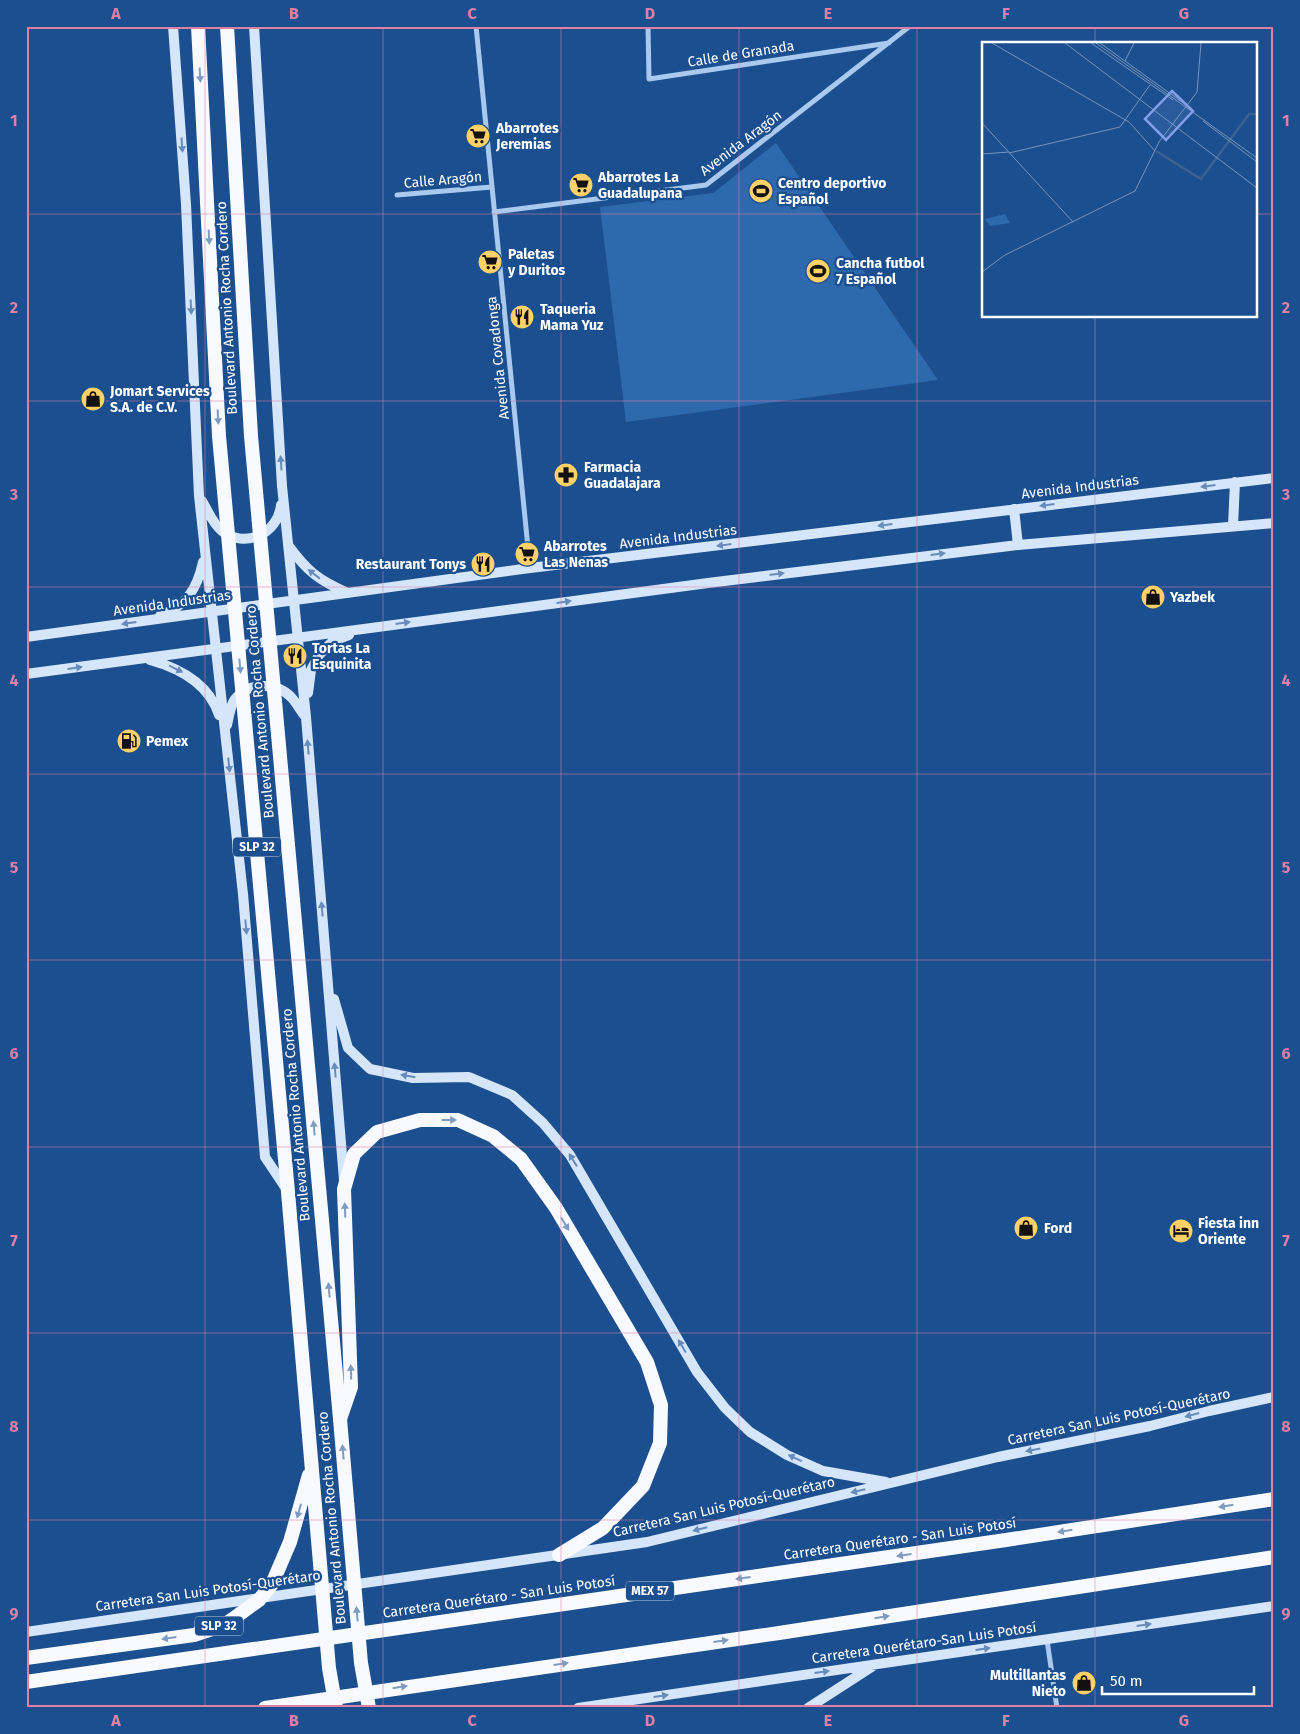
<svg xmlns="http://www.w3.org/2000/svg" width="1300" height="1734" font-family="'Fira Sans',sans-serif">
<rect width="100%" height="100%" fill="#1b4f8f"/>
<path fill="#2e69ad" d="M776 143 938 380 626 422 600 207 713 193Z"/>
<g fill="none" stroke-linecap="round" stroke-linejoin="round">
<path stroke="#a9c9ee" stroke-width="5" d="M476 26 530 568
M648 26 649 79 889 43
M397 195 492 187
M494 212 706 185 910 26
M1047 1640 1057 1708"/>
<path stroke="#d6e6fa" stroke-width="10" d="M173 26 186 204 199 496 243 894 265 1157 287 1190
M254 26 282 486 306 717 344 1180
M202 501C208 511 213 524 222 531 245 549 278 534 281 505
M1014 509 1018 545
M1233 526 1235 482
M288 545C307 571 318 580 348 593
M160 616C187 605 197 589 203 562
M26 637 530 568 1274 478
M150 660C179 668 209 684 219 715
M26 674 708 583 1018 545 1274 523
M308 693 311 670 319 655 333 641 349 635
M227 725C229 717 230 706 235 699 248 682 277 682 291 697 296 702 300 710 305 716
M334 999 348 1048 370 1069 413 1078 469 1077 512 1095 543 1123 570 1155 697 1372 725 1408 750 1432 787 1455 823 1471 886 1482
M26 1632 647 1542 998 1457 1150 1426 1209 1411 1274 1397
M578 1708 1274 1606
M808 1708 873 1666"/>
<path stroke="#f8faff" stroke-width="14" d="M340 1419 351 1387 344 1189 354 1154 377 1132 420 1120H458L493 1136 521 1159 556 1208 647 1362 661 1405 660 1443 643 1486 603 1528 559 1555
M26 1682 1006 1540 1274 1499
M265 1708 779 1633 1274 1557"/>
<path stroke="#f8faff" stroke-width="14" d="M198 26 219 436 288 1192 329 1668 336 1708
M227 26 251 436 340 1419 361 1663 369 1708
M26 1658 194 1635 224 1625 237 1616 259 1600 272 1584 290 1542 309 1475"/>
</g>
<defs><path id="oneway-solid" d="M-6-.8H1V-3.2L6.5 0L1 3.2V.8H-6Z" transform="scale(1.25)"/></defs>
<g fill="#7e9cc1">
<use href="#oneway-solid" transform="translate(200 75) rotate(87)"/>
<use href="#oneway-solid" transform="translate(209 237) rotate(87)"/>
<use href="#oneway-solid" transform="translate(218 417) rotate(87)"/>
<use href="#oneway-solid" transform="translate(240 666) rotate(85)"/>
<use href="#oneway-solid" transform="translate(449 1120)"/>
<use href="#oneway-solid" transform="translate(314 1128) rotate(-95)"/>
<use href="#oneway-solid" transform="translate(345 1210) rotate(-92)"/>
<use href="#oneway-solid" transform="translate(565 1224) rotate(59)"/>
<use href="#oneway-solid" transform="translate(329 1290) rotate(-95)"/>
<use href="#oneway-solid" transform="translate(351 1372) rotate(-92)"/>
<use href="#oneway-solid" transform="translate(343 1452) rotate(-95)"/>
<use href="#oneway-solid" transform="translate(1226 1506) rotate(171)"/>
<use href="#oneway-solid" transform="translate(299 1511) rotate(106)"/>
<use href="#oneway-solid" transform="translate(1065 1531) rotate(171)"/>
<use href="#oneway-solid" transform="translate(904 1555) rotate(172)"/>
<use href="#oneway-solid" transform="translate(743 1578) rotate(172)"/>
<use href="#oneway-solid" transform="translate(357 1614) rotate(-95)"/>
<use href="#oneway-solid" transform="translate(882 1617) rotate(-9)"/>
<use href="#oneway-solid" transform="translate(169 1638) rotate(172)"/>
<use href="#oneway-solid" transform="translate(721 1641) rotate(-8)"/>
<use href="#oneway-solid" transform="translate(561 1664) rotate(-8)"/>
<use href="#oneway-solid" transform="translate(400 1687) rotate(-9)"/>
</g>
<g fill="#668bba">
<use href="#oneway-solid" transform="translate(182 145) rotate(86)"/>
<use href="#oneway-solid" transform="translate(191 307) rotate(87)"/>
<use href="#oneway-solid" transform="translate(281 463) rotate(-94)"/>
<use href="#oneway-solid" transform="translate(1208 486) rotate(173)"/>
<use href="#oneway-solid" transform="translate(1047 505) rotate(173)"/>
<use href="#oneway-solid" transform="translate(885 525) rotate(173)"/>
<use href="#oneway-solid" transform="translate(724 545) rotate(173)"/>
<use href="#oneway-solid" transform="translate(938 554) rotate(-7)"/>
<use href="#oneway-solid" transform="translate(314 574) rotate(-142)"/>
<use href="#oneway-solid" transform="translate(777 574) rotate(-7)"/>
<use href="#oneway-solid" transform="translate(564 602) rotate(-8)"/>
<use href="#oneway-solid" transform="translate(129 623) rotate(172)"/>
<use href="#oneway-solid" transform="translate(403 623) rotate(-8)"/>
<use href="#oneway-solid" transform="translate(75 668) rotate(-8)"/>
<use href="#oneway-solid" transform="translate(176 669) rotate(26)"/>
<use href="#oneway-solid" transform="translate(308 747) rotate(-95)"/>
<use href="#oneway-solid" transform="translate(229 765) rotate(84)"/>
<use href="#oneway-solid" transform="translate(322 909) rotate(-95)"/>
<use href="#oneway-solid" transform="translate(246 927) rotate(85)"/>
<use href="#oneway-solid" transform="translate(335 1070) rotate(-95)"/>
<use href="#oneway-solid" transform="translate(408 1076) rotate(-170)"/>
<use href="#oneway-solid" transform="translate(573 1160) rotate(-122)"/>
<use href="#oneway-solid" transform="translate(682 1346) rotate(-120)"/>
<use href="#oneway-solid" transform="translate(1192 1415) rotate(165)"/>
<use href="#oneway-solid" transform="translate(1033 1450) rotate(169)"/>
<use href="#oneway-solid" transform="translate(795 1458) rotate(-155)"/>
<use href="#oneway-solid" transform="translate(858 1491) rotate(167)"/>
<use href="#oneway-solid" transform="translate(700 1529) rotate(166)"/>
<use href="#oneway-solid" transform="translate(1144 1625) rotate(-8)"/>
<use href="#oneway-solid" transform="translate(983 1649) rotate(-8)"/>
<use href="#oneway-solid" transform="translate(822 1672) rotate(-8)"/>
<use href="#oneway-solid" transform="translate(661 1696) rotate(-8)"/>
</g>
<path fill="none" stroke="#dd80a5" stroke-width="1" stroke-opacity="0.55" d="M205 26V1708M383 26V1708M561 26V1708M739 26V1708M917 26V1708M1095 26V44M26 214H984M1256 214H1274M1095 316V1708M26 401H1274M26 587H1274M26 774H1274M26 960H1274M26 1147H1274M26 1333H1274M26 1520H1274"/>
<defs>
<symbol id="supermarket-disc" viewBox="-11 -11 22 22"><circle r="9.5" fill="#ffd166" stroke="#1b4f8f"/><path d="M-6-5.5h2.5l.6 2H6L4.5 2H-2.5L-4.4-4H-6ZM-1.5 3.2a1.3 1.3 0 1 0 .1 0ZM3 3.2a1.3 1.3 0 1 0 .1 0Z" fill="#111"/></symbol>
<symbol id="stadium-disc" viewBox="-11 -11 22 22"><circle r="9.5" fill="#ffd166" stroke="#1b4f8f"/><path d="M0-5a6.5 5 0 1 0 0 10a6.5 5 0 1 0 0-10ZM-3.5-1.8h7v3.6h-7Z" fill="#111"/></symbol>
<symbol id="restaurant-disc" viewBox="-11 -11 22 22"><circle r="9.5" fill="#ffd166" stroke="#1b4f8f"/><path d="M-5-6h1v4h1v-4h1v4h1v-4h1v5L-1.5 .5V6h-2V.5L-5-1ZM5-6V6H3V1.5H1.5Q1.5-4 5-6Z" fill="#111"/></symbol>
<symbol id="shop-disc" viewBox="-11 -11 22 22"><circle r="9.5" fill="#ffd166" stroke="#1b4f8f"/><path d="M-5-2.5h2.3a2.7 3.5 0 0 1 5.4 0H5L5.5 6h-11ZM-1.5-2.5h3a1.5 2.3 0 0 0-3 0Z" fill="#111"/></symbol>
<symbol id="pharmacy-disc" viewBox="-11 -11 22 22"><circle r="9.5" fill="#ffd166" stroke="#1b4f8f"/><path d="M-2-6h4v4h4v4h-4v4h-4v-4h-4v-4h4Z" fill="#111"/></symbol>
<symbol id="fuel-disc" viewBox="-11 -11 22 22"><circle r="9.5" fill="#ffd166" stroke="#1b4f8f"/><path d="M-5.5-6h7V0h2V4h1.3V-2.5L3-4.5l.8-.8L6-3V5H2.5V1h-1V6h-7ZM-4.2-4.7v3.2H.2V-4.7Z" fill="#111"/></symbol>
<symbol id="hotel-disc" viewBox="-11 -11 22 22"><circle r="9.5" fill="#ffd166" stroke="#1b4f8f"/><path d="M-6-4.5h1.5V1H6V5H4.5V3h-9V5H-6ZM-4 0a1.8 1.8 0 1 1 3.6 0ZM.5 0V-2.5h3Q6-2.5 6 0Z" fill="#111"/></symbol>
</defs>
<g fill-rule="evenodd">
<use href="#supermarket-disc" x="464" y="122" width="28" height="28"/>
<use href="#supermarket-disc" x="567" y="171" width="28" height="28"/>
<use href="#stadium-disc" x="747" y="177" width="28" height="28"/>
<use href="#supermarket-disc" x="476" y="248" width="28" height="28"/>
<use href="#stadium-disc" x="804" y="257" width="28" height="28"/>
<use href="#restaurant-disc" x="508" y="303" width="28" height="28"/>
<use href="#shop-disc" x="79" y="385" width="28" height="28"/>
<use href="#pharmacy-disc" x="552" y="461" width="28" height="28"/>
<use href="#supermarket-disc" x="513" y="540" width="28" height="28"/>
<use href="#restaurant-disc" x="469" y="550" width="28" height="28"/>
<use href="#shop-disc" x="1139" y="583" width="28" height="28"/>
<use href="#restaurant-disc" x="281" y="642" width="28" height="28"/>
<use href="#fuel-disc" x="115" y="727" width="28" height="28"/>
<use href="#shop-disc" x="1012" y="1214" width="28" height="28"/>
<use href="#hotel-disc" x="1167" y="1217" width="28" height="28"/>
<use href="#shop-disc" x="1070" y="1669" width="28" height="28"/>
</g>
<g text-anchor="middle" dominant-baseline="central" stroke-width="4.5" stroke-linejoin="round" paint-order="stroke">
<g fill="#1b4f8f" stroke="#bbcadd" stroke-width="1">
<rect x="233" y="837.5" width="48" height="19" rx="4"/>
<rect x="626" y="1581.5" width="48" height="19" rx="4"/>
<rect x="195" y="1616.5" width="48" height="19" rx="4"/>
</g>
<g font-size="12" font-weight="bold" fill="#fff">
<text x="257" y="847">SLP 32</text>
<text x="650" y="1591">MEX 57</text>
<text x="219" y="1626">SLP 32</text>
</g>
<g font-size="14" fill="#fff" stroke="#1b4f8f">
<text transform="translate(741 54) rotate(-9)">Calle de Granada</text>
<text transform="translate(741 143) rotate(-37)">Avenida Aragón</text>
<text transform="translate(443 180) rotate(-5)">Calle Aragón</text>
<text transform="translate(227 308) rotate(-93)">Boulevard Antonio Rocha Cordero</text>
<text transform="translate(498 358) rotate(-96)">Avenida Covadonga</text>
<text transform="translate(1080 487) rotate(-7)">Avenida Industrias</text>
<text transform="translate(678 537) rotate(-7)">Avenida Industrias</text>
<text transform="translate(172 603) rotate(-8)">Avenida Industrias</text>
<text transform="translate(260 712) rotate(-95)">Boulevard Antonio Rocha Cordero</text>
<text transform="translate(296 1115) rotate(-95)">Boulevard Antonio Rocha Cordero</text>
<text transform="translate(1119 1417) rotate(-12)">Carretera San Luis Potosí-Querétaro</text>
<text transform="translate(724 1507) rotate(-13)">Carretera San Luis Potosí-Querétaro</text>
<text transform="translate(332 1518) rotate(-95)">Boulevard Antonio Rocha Cordero</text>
<text transform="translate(900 1539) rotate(-8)">Carretera Querétaro - San Luis Potosí</text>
<text transform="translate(208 1591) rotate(-8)">Carretera San Luis Potosí-Querétaro</text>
<text transform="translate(499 1597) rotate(-8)">Carretera Querétaro - San Luis Potosí</text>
<text transform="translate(924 1643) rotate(-8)">Carretera Querétaro-San Luis Potosí</text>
</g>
<g font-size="14" font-weight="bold" fill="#fff" stroke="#1b4f8f" text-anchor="start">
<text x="496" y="128">Abarrotes<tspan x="496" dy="16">Jeremias</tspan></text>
<text x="598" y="177">Abarrotes La<tspan x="598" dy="16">Guadalupana</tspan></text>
<text x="778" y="183">Centro deportivo<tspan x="778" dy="16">Español</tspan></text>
<text x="508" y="254">Paletas<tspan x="508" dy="16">y Duritos</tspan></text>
<text x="836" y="263">Cancha futbol<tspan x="836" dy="16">7 Español</tspan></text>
<text x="540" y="309">Taqueria<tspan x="540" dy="16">Mama Yuz</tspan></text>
<text x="110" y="391">Jomart Services<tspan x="110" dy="16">S.A. de C.V.</tspan></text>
<text x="584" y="467">Farmacia<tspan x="584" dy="16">Guadalajara</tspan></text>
<text x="544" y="546">Abarrotes<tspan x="544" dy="16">Las Nenas</tspan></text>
<text x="466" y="564" text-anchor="end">Restaurant Tonys</text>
<text x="1170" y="597">Yazbek</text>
<text x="312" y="648">Tortas La<tspan x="312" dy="16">Esquinita</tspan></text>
<text x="146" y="741">Pemex</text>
<text x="1198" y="1223">Fiesta inn<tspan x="1198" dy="16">Oriente</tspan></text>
<text x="1044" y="1228">Ford</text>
<text x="1066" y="1675" text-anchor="end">Multillantas<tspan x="1066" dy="16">Nieto</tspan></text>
</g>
</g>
<g transform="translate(982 42)">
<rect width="275" height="275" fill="#1b4f8f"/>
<path d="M23 172 28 181 8 184 3 177Z" fill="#2e69ad"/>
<path fill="none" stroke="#3c6290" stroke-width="2.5" d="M174 109 219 137 267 72H275"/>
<path fill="none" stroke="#7695bc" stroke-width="1" d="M10 1 147 80 173 109M83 1 275 146M109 1 191 58M114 1 275 116M118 1 204 63M143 19 152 1M221 79 275 120M0 81 91 180M27 111 138 85 168 43M0 112 27 110M0 230 23 213 153 149 177 100 215 50 219 1"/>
<path fill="#839eea" fill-opacity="0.15" stroke="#839eea" stroke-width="2.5" d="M190 49 211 69 184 98 163 77Z"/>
<rect width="275" height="275" fill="none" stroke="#fff" stroke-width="2.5"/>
</g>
<rect width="1300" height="1734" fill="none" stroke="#1b4f8f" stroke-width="55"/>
<path d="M1102 1686v8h152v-8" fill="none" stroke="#ffffff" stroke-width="2.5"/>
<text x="1110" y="1686" font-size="15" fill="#ffffff" stroke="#1b4f8f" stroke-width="4" paint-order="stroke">50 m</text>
<rect x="28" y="28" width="1244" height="1678" fill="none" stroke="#dd80a5" stroke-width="2"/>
<g font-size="16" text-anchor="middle" font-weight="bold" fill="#dd80a5">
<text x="116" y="19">A</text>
<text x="294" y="19">B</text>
<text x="472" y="19">C</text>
<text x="650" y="19">D</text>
<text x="828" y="19">E</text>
<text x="1006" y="19">F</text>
<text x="1184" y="19">G</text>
<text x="14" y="126">1</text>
<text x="1286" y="126">1</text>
<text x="14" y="313">2</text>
<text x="1286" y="313">2</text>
<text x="14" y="500">3</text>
<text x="1286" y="500">3</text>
<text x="14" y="686">4</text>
<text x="1286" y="686">4</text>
<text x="14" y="873">5</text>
<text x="1286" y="873">5</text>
<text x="14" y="1059">6</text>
<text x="1286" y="1059">6</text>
<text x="14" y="1246">7</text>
<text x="1286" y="1246">7</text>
<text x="14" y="1432">8</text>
<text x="1286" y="1432">8</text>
<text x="14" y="1619">9</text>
<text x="1286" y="1619">9</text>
<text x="116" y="1726">A</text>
<text x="294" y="1726">B</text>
<text x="472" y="1726">C</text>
<text x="650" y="1726">D</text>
<text x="828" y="1726">E</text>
<text x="1006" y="1726">F</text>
<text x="1184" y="1726">G</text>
</g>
</svg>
